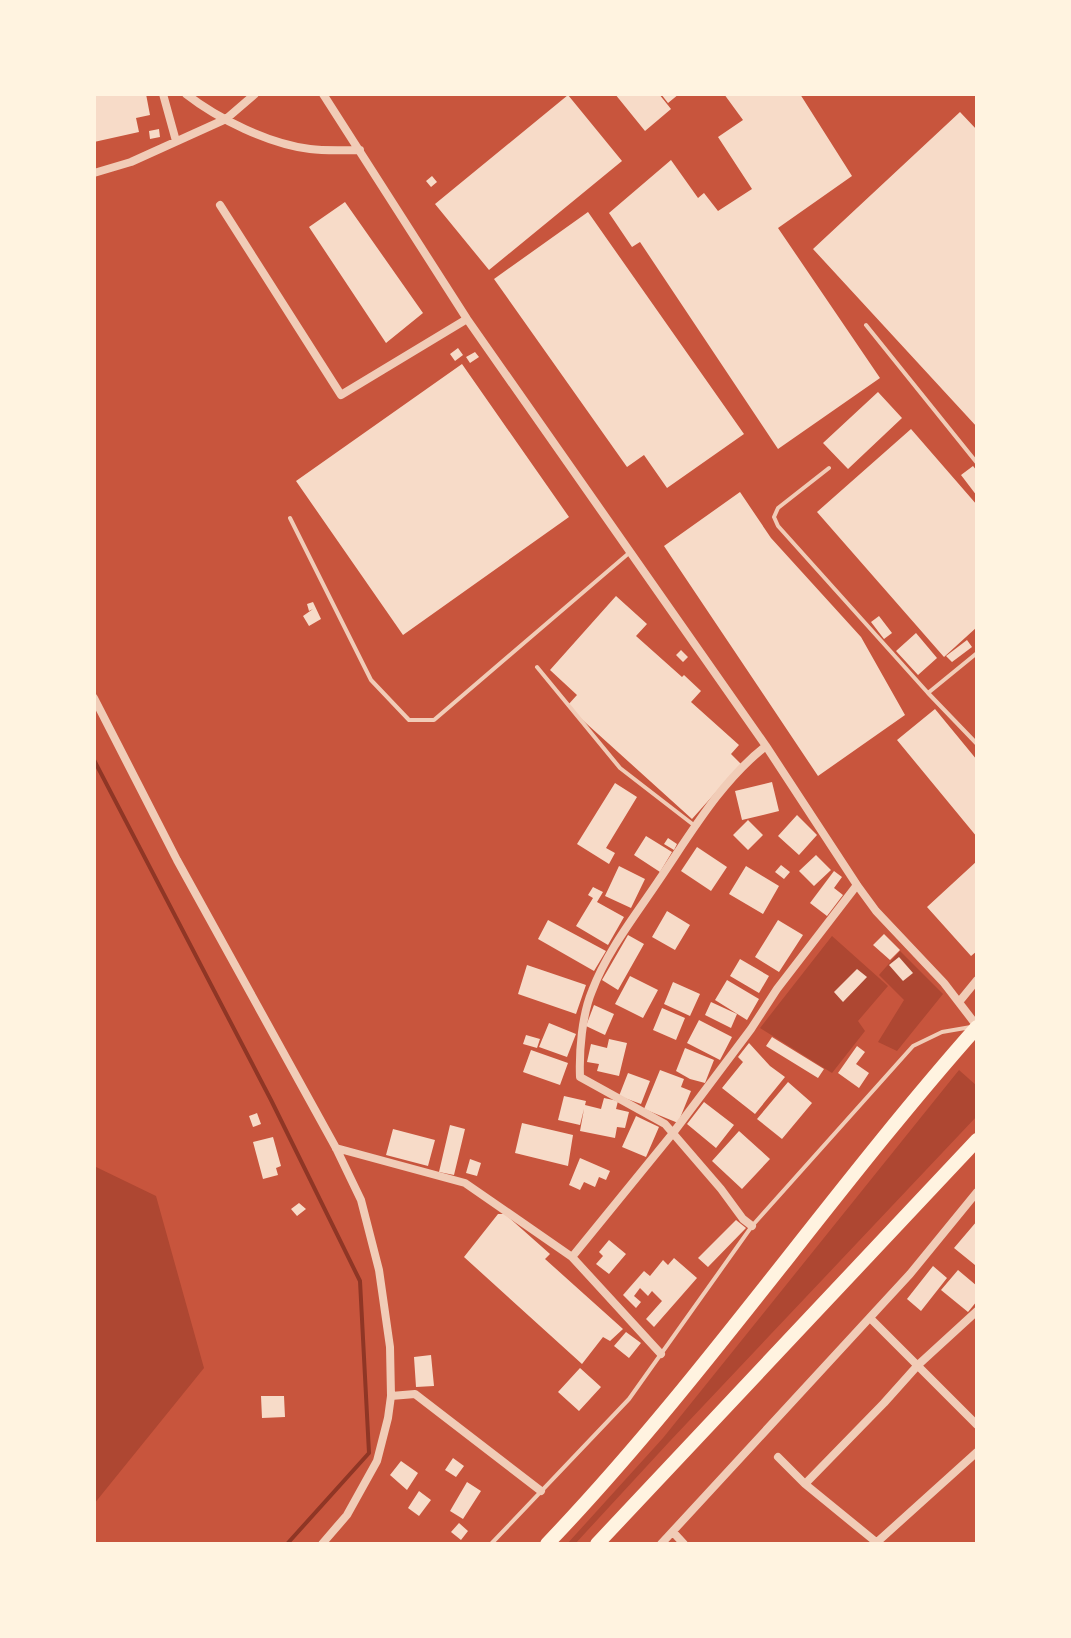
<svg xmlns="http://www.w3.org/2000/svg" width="1071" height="1638" font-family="'PT Sans Narrow',sans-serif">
<rect width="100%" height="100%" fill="#c8553d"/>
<path fill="#ae4732" d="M832 936 888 986 858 1021 865 1031 832 1073 760 1028Z
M900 951 943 994 897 1051 878 1042 904 1000 879 975Z
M959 1070 977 1086V1116L670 1441 575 1544H567L663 1438Z
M94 1166 156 1196 204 1368 94 1504Z"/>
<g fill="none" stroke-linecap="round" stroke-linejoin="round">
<path stroke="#8f3625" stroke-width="4" d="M94 760 271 1100 360 1281 369 1453 287 1544"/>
</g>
<path fill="#f7dbc8" d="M94 94H146L150 115 136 118 139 132 94 142Z
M615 94H659L671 109 645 131Z
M661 94H679L668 103Z
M724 94H800L852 176 778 228 880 378 778 449 640 242 632 247 609 213 671 160 698 198 704 193 718 211 752 189 718 137 743 120Z
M568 95 622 161 489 270 435 204Z
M960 112 977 130V427L813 249Z
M159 129 160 137 150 139 149 131Z
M432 176 437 182 431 187 426 181Z
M345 202 423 313 386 343 309 227Z
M588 212 744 434 667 488 644 455 627 467 494 279Z
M458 348 463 355 455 361 450 354Z
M475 352 479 357 470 363 466 357Z
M462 364 569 517 403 635 296 481Z
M878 392 902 418 848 469 823 443Z
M911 429 977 505V627L944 657 817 512Z
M973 466 977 471V496L961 475Z
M740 492 771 538 861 637 905 715 818 776 664 546Z
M616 596 647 624 636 636 682 677 684 675 701 691 691 702 739 745 731 754 741 764 692 819 567 706 577 695 550 670Z
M313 602 321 619 309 626 303 616 313 609 309 611 307 604Z
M879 616 892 633 884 639 871 622Z
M916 633 937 658 918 675 896 651Z
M967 640 972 647 952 662 946 656Z
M681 650 688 657 683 662 676 655Z
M935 709 977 760V837L897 740Z
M772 782 779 811 742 820 735 791Z
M615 783 637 797 606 848 615 853 609 864 577 844Z
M797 815 817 835 799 855 778 836Z
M748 820 763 835 748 850 733 835Z
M646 836 672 852 660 872 634 855Z
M668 838 677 844 674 850 664 844Z
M697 847 727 867 711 891 681 871Z
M816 855 831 870 814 886 799 871Z
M977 861V951L971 956 927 907Z
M781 865 790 872 784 879 775 872Z
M619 866 645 879 631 908 605 896Z
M746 866 779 886 763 914 729 894Z
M834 871 842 877 834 888 843 895 827 916 810 903Z
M593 887 603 892 597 902 624 917 608 945 576 926 593 898 588 895Z
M667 911 690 925 675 950 652 937Z
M548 920 606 951 594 971 538 939Z
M778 920 803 935 779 972 755 957Z
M884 934 900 950 890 960 873 945Z
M628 935 644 944 618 990 602 980Z
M899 957 913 973 903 981 889 965Z
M740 959 769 976 759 993 730 976Z
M527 965 586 985 576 1014 518 994Z
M857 969 867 977 843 1002 834 992Z
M630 976 658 990 643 1018 615 1004Z
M727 980 759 999 747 1020 715 1000Z
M673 982 700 994 690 1016 664 1004Z
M711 1002 737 1014 731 1028 705 1015Z
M594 1005 614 1014 605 1035 586 1026Z
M662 1008 685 1018 676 1040 653 1030Z
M699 1020 732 1037 720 1060 687 1043Z
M549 1023 576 1034 567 1057 539 1047Z
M526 1035 540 1039 537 1048 523 1044Z
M772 1037 824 1069 818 1078 766 1046Z
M609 1039 627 1043 619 1076 597 1071 599 1064 587 1062 591 1044 607 1048Z
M749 1043 770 1066 785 1077 755 1114 722 1088 743 1062 738 1057Z
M857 1046 865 1052 856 1064 869 1073 859 1088 838 1073Z
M685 1048 714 1060 705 1083 690 1079 676 1071Z
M531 1050 568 1063 560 1085 523 1072Z
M660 1070 684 1079 681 1087 691 1091 678 1123 644 1109Z
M628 1073 650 1081 641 1104 619 1096Z
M788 1082 812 1103 782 1139 757 1119Z
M564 1096 586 1101 585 1105 601 1109 604 1098 618 1101 616 1109 629 1112 625 1128 617 1127 615 1138 580 1131 584 1109 580 1125 558 1120Z
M704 1102 734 1125 716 1148 687 1124Z
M257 1113 261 1124 253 1127 249 1116Z
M636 1116 659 1127 646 1157 622 1147Z
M522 1123 573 1135 568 1166 515 1153Z
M450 1125 465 1129 454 1175 439 1172Z
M393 1129 435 1140 428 1166 386 1155Z
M739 1131 770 1159 742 1189 712 1161Z
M273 1137 281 1166 276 1168 278 1175 263 1179 253 1142Z
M580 1158 610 1171 606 1180 599 1177 595 1187 584 1182 580 1190 569 1185Z
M470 1159 481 1163 477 1176 466 1173Z
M299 1203 306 1209 297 1216 291 1209Z
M498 1214H505L550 1254 545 1259 623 1329 610 1341 603 1337 582 1364 464 1257Z
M736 1220 746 1228 708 1267 698 1258Z
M977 1221V1262L975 1265 954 1248Z
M609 1240 626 1254 609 1274 596 1264 603 1256 599 1252Z
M674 1258 697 1278 654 1327 646 1319 662 1301 652 1291 648 1296 640 1288 634 1296 641 1302 636 1308 623 1295 644 1271 650 1276 663 1260 668 1265Z
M933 1266 947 1278 921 1311 907 1299Z
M958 1270 977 1286V1301L968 1312 941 1290Z
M626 1332 641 1343 629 1358 614 1346Z
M431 1355 434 1386 416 1387 414 1357Z
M580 1368 601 1387 579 1411 558 1392Z
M261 1396H284L285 1417 262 1418Z
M453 1458 464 1466 456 1477 445 1470Z
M401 1461 418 1473 407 1490 390 1475Z
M467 1482 481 1491 463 1519 450 1511Z
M419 1491 431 1500 419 1516 408 1508Z
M459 1523 468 1531 461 1540 451 1532Z"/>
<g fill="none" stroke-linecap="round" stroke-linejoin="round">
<path stroke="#f1ccb7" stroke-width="4" d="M866 325 977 463
M829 468 778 508 774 517 778 526 928 693 977 744
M290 518 371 680 409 720H434L629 553
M537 667 620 768 695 826
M928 693 977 653
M491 1544 629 1399 752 1226 913 1046 942 1032 971 1027"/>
<path stroke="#f1ccb7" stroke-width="8" d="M163 94 176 141
M186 94C218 119 269 144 310 149 326 151 343 150 360 150
M323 94 467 319 766 746 857 885 876 911 944 983 977 1026
M94 173 131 162 226 119 255 94
M220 205 341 395 467 319
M94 698 177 860 336 1148 361 1200 379 1270 390 1347 391 1396 388 1418 377 1461 347 1515 322 1544
M959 1002 977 980
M336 1148 465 1183 572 1257 661 1354
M752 1226 743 1219 721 1189 665 1124 580 1077C579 1051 582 1015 592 991 607 951 635 916 659 880 691 833 721 781 766 746
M572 1257 673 1133 751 1029 777 989 857 885
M870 1318 977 1425
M391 1396 415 1394 541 1491
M778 1457 805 1484 876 1542
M805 1484 884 1403 918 1365 977 1311
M673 1532 684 1544
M661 1544 910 1274 977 1192
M875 1544 977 1452"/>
<path stroke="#fff3e0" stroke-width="14" d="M547 1544C702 1382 828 1195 977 1027
M597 1544 977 1140"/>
</g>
<rect width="1071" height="1638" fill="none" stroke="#fff3e0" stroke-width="192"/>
</svg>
